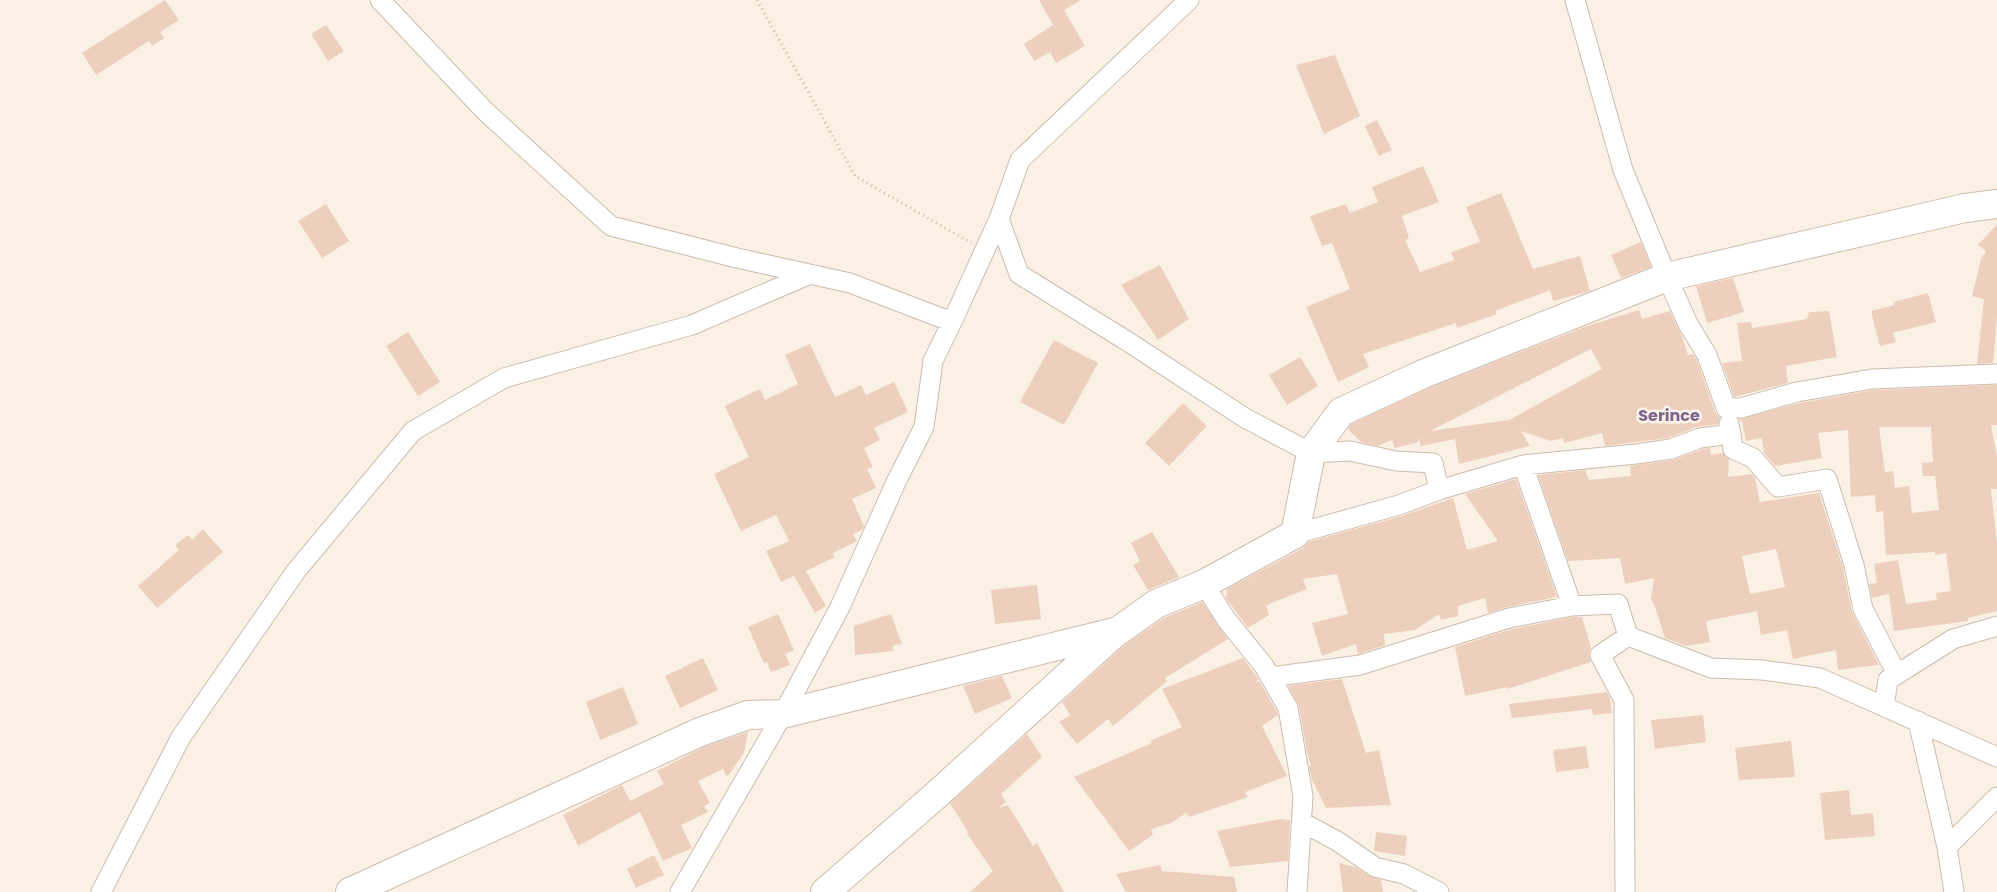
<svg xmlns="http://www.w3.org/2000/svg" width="1997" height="892" font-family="Poppins,sans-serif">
<rect width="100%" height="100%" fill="#faf1e4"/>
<path fill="#edcfbe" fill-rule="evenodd" d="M165 0 179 20 160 32 164 38 152 46 149 41 96 75 82 53Z
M1039 0H1081L1064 10 1085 46 1056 63 1050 52 1034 61 1024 44 1053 25Z
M326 25 344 51 328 61 311 34Z
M1335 55 1360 116 1324 134 1296 65Z
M1377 120 1392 150 1379 156 1365 126Z
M1423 166 1439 202 1402 216 1409 238 1405 240 1420 272 1454 260 1451 252 1480 242 1466 207 1501 193 1533 269 1580 256 1590 291 1553 301 1550 290 1495 311 1497 314 1457 328 1456 323 1363 354 1369 367 1338 382 1306 307 1350 289 1332 243 1322 246 1310 216 1346 204 1350 213 1378 202 1372 187Z
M326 204 349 241 322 258 298 221Z
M1997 224V317L1993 363 1977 364 1984 299 1972 296 1981 259 1986 251 1978 245Z
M1641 242 1651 267 1621 278 1611 255Z
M1160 265 1189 319 1158 340 1121 285Z
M1733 278 1744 312 1707 323 1696 286Z
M1928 293 1936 322 1893 333 1896 342 1880 346 1871 311 1894 305V302Z
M1639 310 1642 319 1670 311 1682 337 1688 355 1693 354 1697 360 1715 412 1720 418 1718 424 1696 427 1668 438 1605 446 1602 433 1564 443 1563 438 1551 441 1521 431 1530 446 1459 464 1455 439 1421 446 1418 437V442L1395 448 1392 440 1378 446 1361 442 1348 429 1351 424 1429 388 1587 326ZM1591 349 1602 369 1509 420 1430 431Z
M1829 311 1837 357 1786 366 1788 383 1734 397 1722 363 1742 361 1737 323 1751 322 1752 328 1807 319 1809 312Z
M408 332 440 382 418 396 386 346Z
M1054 340 1098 363 1064 425 1020 402Z
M810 344 835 397 861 385 866 395 894 382 908 412 874 428 880 440 864 448 873 467 867 469 876 488 852 499 864 526 862 530 853 534 857 541 833 553 835 557 806 571 826 606 815 613 794 576 781 582 766 551 789 541 776 515 741 531 714 474 749 457 725 406 760 389 765 400 798 384 785 355Z
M1300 357 1318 386 1287 405 1269 375Z
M1997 385V425H1991L1997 456V489H1991L1997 543V611L1968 618V621L1894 631 1889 594 1872 598 1869 584 1877 583 1874 564 1898 560 1906 604 1937 600 1936 593 1951 591 1946 553 1935 555V552L1886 555 1883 511 1876 512 1875 495 1851 497 1848 430 1818 433 1822 458 1775 466 1764 453 1762 438 1746 441 1742 421H1740L1739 419 1800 403 1873 390ZM1879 427H1931L1933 462 1922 463 1923 476H1935L1939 510 1912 513 1909 486 1895 488 1893 471 1885 472Z
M1183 403 1207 426 1169 466 1145 443Z
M1710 448 1711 455 1723 453 1729 459 1728 477 1752 474 1755 478 1760 502 1819 493 1843 568 1852 612 1879 665 1838 670 1836 650 1793 659 1787 630 1761 635 1757 611 1706 621 1710 642 1686 646 1665 638 1654 604 1651 599 1654 578 1625 584 1620 558 1568 561 1538 475 1585 470 1589 480 1631 476 1630 466 1673 460 1703 449ZM1776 549 1785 587 1750 594 1742 556Z
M1516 479 1557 597 1507 607 1488 613 1485 598 1458 606V616L1441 620 1439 614 1415 630 1384 634 1385 645 1358 654 1356 644 1322 656 1312 623 1348 614 1337 574 1303 579 1307 589 1266 605 1269 615 1248 628 1226 598 1227 589 1303 548 1308 542 1402 516 1453 498 1467 550 1498 541 1465 494Z
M203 529 223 552 157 608 138 586 179 550 175 545 188 535 192 540Z
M1152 532 1179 577 1148 590 1133 565 1140 561 1131 543Z
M1037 585 1041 619 995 624 991 590Z
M1202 602 1228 639 1165 678 1167 681 1113 726 1108 719 1077 744 1059 722 1070 715 1062 702 1126 644 1164 618Z
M778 614 794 650 785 654 790 665 771 672 767 662 764 663 748 627Z
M891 614 902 644 893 645V651L855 655 854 626Z
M1573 617H1582L1591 648 1589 655 1591 662 1507 689V687L1465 696 1455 647 1512 629Z
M703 658 718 690 680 708 665 676Z
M1243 658 1259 680 1254 682H1260L1277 712 1278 715 1262 726 1287 776 1245 792 1248 797 1189 817 1186 813 1171 823 1151 829 1153 835 1129 851 1074 777 1152 743 1150 741 1182 727 1162 689Z
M1002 676 1012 698 975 714 963 686Z
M1342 679 1366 753 1379 750 1391 805 1326 808 1312 780 1309 767 1311 766 1307 752 1299 706 1288 686Z
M623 687 638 724 600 740 586 702Z
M1607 692 1610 698 1612 713 1593 715 1592 709 1512 718 1509 704Z
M1703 715 1706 742 1655 749 1651 720Z
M748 732 744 753 727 777 723 769 698 781 710 803 704 806 708 812 681 825 692 848 663 861 640 812 578 846 563 815 622 785 630 801 664 784 657 771 706 746Z
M1027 734 1042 757 1001 794 1006 802 998 808 1008 805 1033 846 1037 843 1064 892H970L993 871 967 834 968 832 950 803Z
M1791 741 1795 777 1739 780 1735 748Z
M1586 746 1589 768 1556 772 1553 750Z
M1849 790 1851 815 1873 813 1875 836 1825 840 1820 793Z
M1280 819 1290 820 1288 861 1230 867 1217 831Z
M1376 832 1407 836 1405 856 1374 851Z
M654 855 664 875 636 888 627 869Z
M1339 863 1355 867 1369 876 1381 880 1383 892H1343Z
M1160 865 1162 871 1234 877 1237 892H1126L1116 874Z"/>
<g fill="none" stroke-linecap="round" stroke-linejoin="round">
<defs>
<path id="street" d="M380 0 486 112 611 226 737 258 850 283 952 322
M1189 0 1020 160 999 219 1019 274 1130 343 1245 418 1311 453 1350 451 1396 461 1433 463 1439 490 1523 465 1572 606 1618 604 1628 636 1711 668 1762 670 1820 678 1997 757
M1575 0 1623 170 1667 277 1688 324 1707 355 1726 408H1741L1797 392 1872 379 1997 374
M1731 434 1733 449 1753 458 1778 487 1827 479 1854 565 1863 609 1897 674
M1523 465 1636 454 1671 449 1700 438 1731 434 1729 424
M1295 534 1399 505 1439 490
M1204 584 1226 619 1264 666 1288 708 1303 796 1297 892
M1270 677 1360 665 1509 618 1572 606
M1884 706 1888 680 1953 639 1997 626
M1918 721 1947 847 1954 892
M1302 822 1337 841 1375 867 1404 874 1439 892
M1947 847 1997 797
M101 892 181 737 296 571 413 431 504 378 692 325 810 274
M680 892 783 714 840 607 897 480 924 427 933 361 952 322 999 219
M1625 892 1624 700 1600 655 1628 636"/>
<path id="secondary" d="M350 892 700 732 748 715 783 714 1118 631 1156 604 1204 584 1295 534 1311 453 1341 412 1423 374 1667 277 1965 208 1997 204
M825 892 934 797 1115 633"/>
</defs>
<use href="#street" stroke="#cdbbae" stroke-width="21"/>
<use href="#secondary" stroke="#cfbaac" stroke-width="30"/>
<path stroke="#d2b3a1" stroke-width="3" stroke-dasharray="1 4" stroke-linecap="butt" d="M757 0 855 176 971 243"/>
<use href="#street" stroke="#fff" stroke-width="19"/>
<use href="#secondary" stroke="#fff" stroke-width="28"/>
</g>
<g text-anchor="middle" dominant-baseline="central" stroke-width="5" stroke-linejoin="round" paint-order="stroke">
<g font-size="16" font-weight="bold" fill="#7d648c" stroke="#fdf5ea">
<text x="1669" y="415">Serince</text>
</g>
</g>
</svg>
